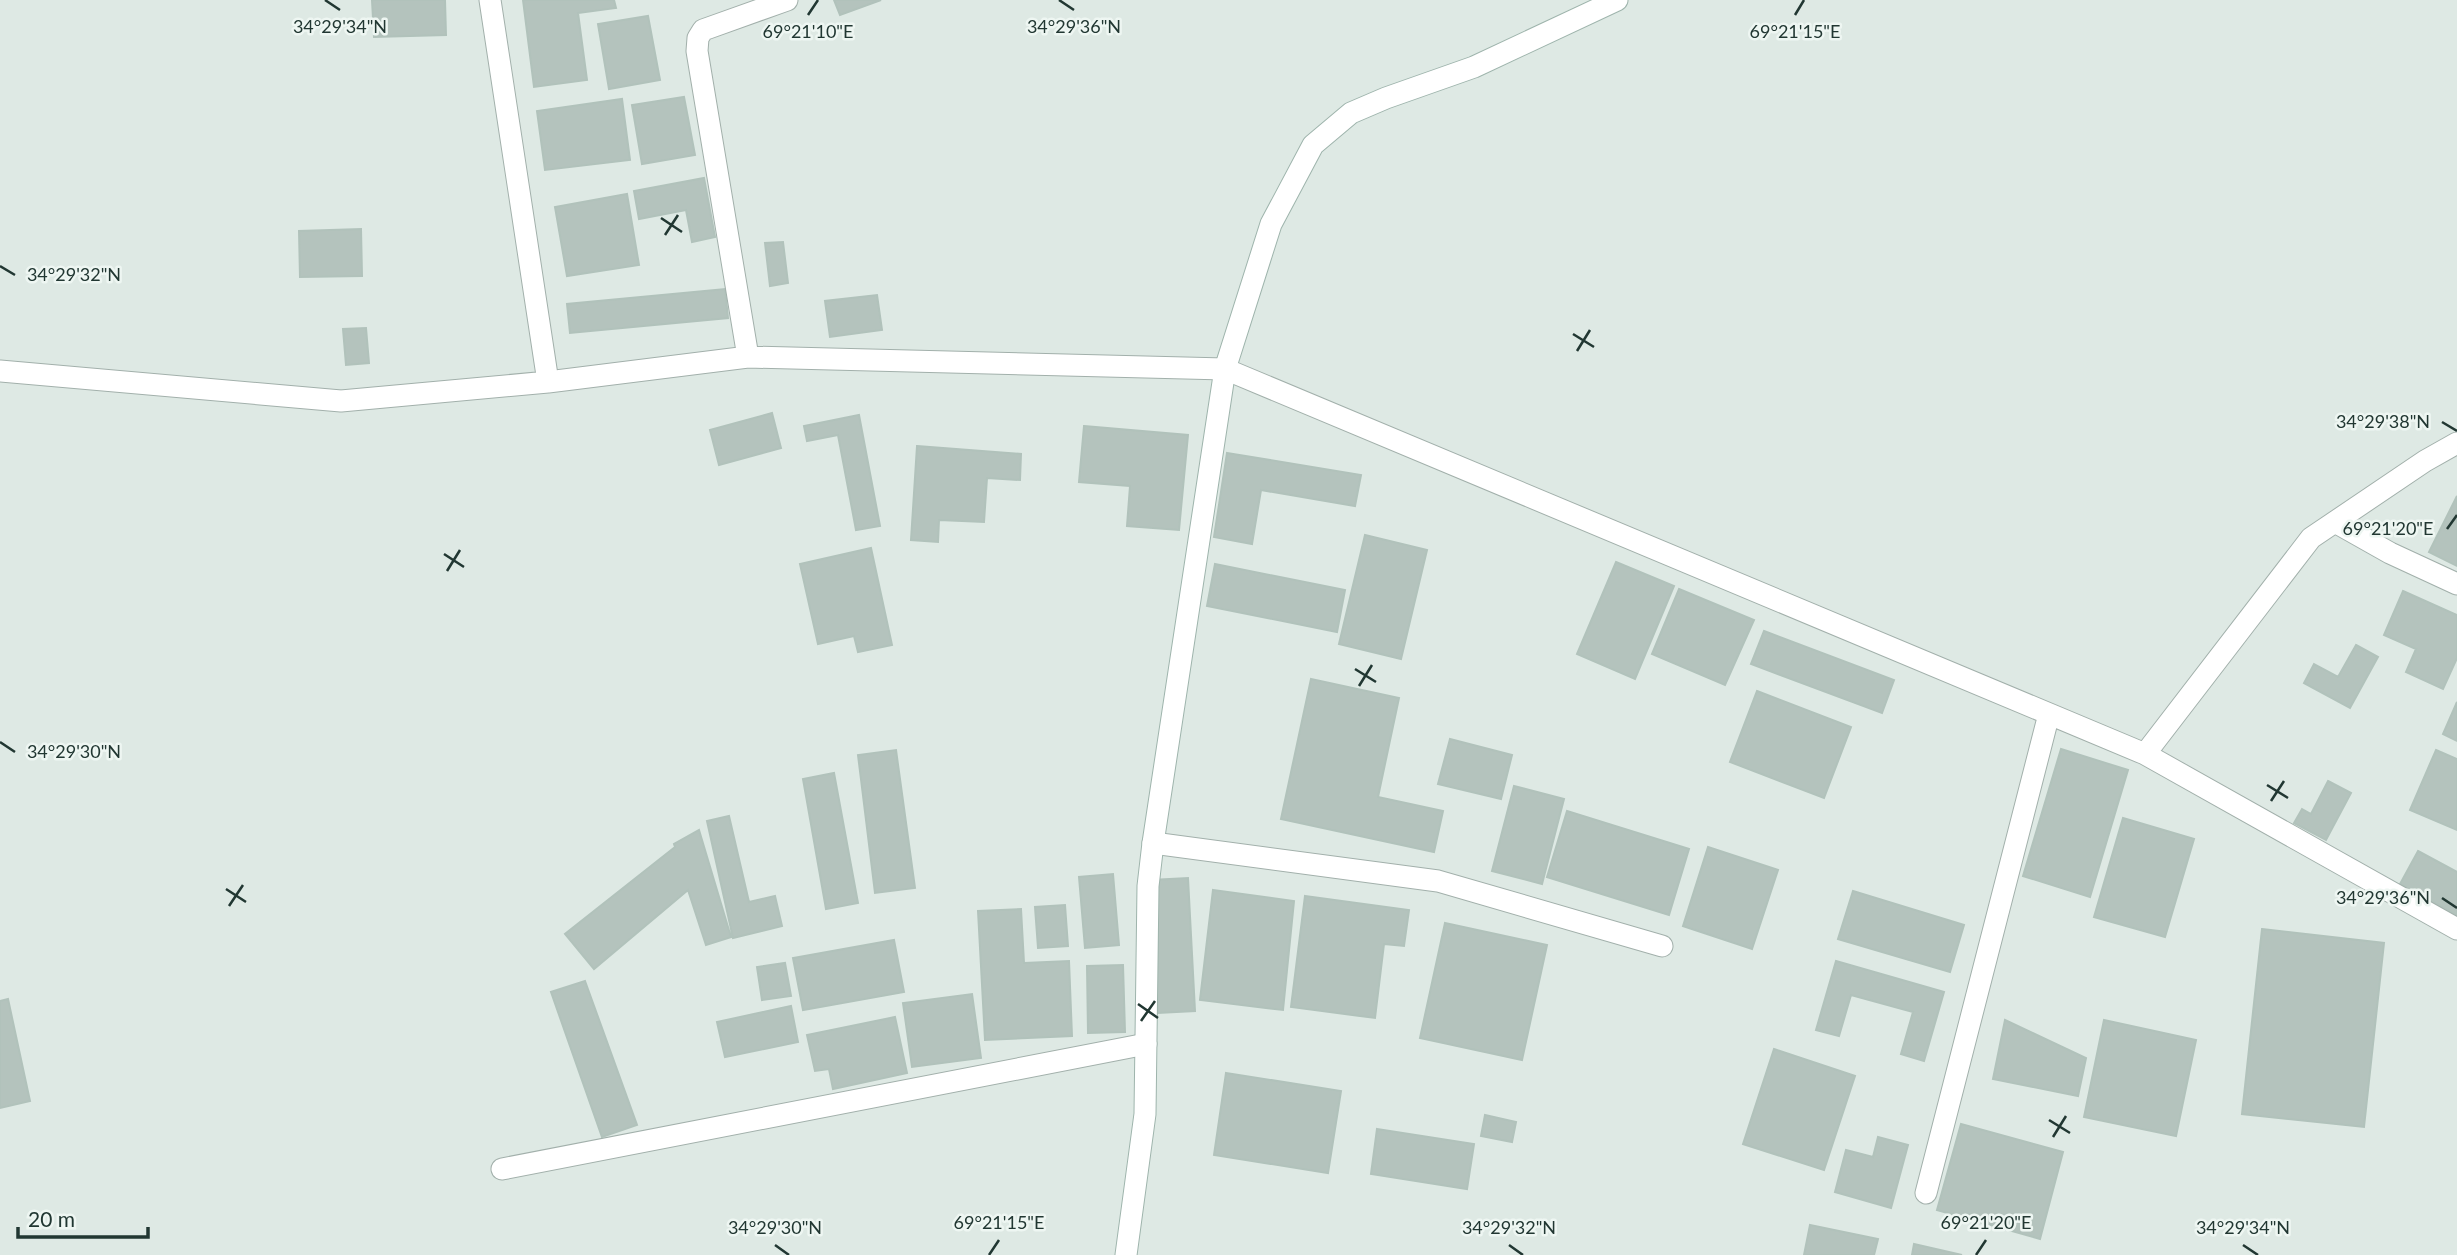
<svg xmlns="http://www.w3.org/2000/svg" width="2457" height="1255" font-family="Lato,sans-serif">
<rect width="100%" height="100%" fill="#dee9e4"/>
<path fill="#b4c3bd" stroke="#b1c2bb" stroke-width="2" d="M372 0H445L446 35 374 37Z
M523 0H614L616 8 578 13 587 80 534 87Z
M834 0H881L840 15Z
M648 16 660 80 609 89 598 24Z
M684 97 695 155 642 164 632 105Z
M622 99 630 160 545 170 537 111Z
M704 178 715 237 692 242 686 210 639 219 634 191Z
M627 194 639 265 567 276 555 207Z
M361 229 362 276 300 277 299 231Z
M783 242 788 283 770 286 765 243Z
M725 289 728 318 570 333 567 304Z
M877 295 882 330 830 337 825 301Z
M366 328 369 363 346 365 343 329Z
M772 413 781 448 719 465 710 430Z
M859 415 880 526 856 530 838 435 807 441 804 426Z
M1084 426 1188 435 1179 530 1127 526 1130 486 1079 482Z
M917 446 1021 454 1020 480 987 478 984 522 939 520 938 542 911 540Z
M1227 453 1361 475 1355 506 1261 490 1252 544 1214 537Z
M2457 496V566L2429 552Z
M1365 535 1427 550 1401 659 1339 644Z
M871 548 892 645 858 652 854 636 818 644 800 564Z
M1616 562 1674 586 1635 679 1577 654Z
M1215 564 1345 590 1337 632 1207 606Z
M1679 589 1754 620 1725 685 1652 654Z
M2403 591 2457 615V658L2443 689 2406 672 2416 649 2384 635Z
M1764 631 1894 680 1882 713 1751 664Z
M2356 645 2378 657 2350 708 2304 683 2314 664 2338 677Z
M1311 679 1399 698 1378 797 1443 811 1434 852 1281 819Z
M1757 691 1851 727 1824 798 1730 762Z
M2457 702V741L2443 734Z
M1450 739 1512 755 1501 799 1438 784Z
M2061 749 2128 770 2090 897 2023 876Z
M896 750 915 888 875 893 858 755Z
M2436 750 2457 759V830L2410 810Z
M834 773 858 903 826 909 803 779Z
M2328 781 2351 793 2326 840 2294 823 2302 809 2311 814Z
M1514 786 1564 799 1542 884 1492 871Z
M1567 811 1689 849 1669 915 1547 877Z
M729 816 749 902 775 896 782 926 733 938 707 821Z
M2123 818 2194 839 2165 937 2094 917Z
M699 830 731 937 706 945 688 890 594 969 565 934 675 847 674 844Z
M1708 847 1778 870 1752 949 1683 926Z
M2418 851 2457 872V915L2400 884Z
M1113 874 1119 945 1085 948 1079 877Z
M1188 878 1195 1011 1158 1013 1151 880Z
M1213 890 1294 901 1283 1010 1200 1000Z
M1853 891 1964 925 1950 972 1838 939Z
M1305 896 1409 910 1404 946 1384 944 1375 1018 1291 1007Z
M1065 905 1068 946 1038 948 1035 907Z
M1021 909 1024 963 1069 961 1072 1036 985 1040 978 911Z
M1445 923 1547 945 1522 1060 1420 1038Z
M2262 929 2384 943 2364 1127 2242 1114Z
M894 940 904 992 803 1010 793 958Z
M1836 961 1944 992 1924 1061 1901 1054 1913 1012 1851 995 1839 1036 1816 1030Z
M785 963 791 996 762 1000 757 967Z
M1123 965 1125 1032 1088 1033 1087 966Z
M585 981 637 1125 602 1137 551 992Z
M972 994 981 1058 912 1067 903 1003Z
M8 999 30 1101 0 1108V1001Z
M791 1006 798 1042 725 1057 717 1022Z
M895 1017 907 1073 833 1089 829 1069 815 1071 807 1035Z
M2005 1020 2086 1058 2078 1096 1993 1079Z
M2104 1020 2196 1040 2176 1136 2084 1117Z
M1774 1049 1855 1076 1824 1170 1743 1144Z
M1226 1073 1341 1091 1328 1173 1214 1155Z
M1485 1115 1516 1122 1512 1142 1481 1136Z
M1961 1124 2063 1152 2040 1239 1937 1210Z
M1377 1129 1474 1144 1467 1189 1371 1174Z
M1878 1137 1908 1145 1891 1208 1835 1192 1846 1150 1873 1157Z
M1810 1225 1878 1239 1874 1255H1804Z
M1914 1244 1962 1255H1912Z"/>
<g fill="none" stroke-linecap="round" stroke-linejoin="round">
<defs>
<path id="street" d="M490 0 548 382
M748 357 697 51 698 38 703 30 787 0
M0 371 341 401 548 382 748 357 1225 369 2145 754 2457 929
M2335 522 2390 553 2457 584
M2145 754 2311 538 2425 461 2457 443
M1153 843 1438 881 1662 946
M502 1169 1146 1044
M1926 1193 2049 714"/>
<path id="secondary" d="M1126 1255 1145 1114 1148 886 1153 843 1225 369 1271 224 1313 145 1351 113 1386 98 1474 67 1617 0"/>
</defs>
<use href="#street" stroke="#a2b0ab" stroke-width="23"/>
<use href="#secondary" stroke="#9eb4ac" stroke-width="23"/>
<use href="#street" stroke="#fff" stroke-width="21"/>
<use href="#secondary" stroke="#fff" stroke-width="21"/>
</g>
<path fill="none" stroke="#213732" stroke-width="2.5" d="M325 0 340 10M1059 0 1074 10M808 15 818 0M1795 15 1804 0M661 218 682 232M665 235 678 215M0 266 15 275M1573 334 1594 347M1577 351 1590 330M2442 422 2457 431M2447 529 2457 515M444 554 464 567M447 571 460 550M1355 669 1376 682M1359 686 1372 665M0 742 15 752M2267 785 2288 798M2271 801 2284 781M226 889 246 902M2442 898 2457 908M229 906 243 885M1138 1004 1158 1018M1141 1021 1155 1001M2049 1120 2070 1133M2053 1137 2066 1116M775 1245 789 1255M1509 1245 1523 1255M2243 1245 2258 1255M989 1255 999 1240M1976 1255 1986 1240"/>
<g font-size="18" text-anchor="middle" fill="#213732" stroke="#eef6f2" stroke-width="5" stroke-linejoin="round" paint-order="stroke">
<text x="340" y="33">34°29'34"N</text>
<text x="1074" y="33">34°29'36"N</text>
<text x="808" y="38">69°21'10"E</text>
<text x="1795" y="38">69°21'15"E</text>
<text x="74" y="281">34°29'32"N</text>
<text x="2383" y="428">34°29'38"N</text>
<text x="2388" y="535">69°21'20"E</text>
<text x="74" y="758">34°29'30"N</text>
<text x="2383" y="904">34°29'36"N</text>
<text x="999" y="1229">69°21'15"E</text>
<text x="1986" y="1229">69°21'20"E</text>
<text x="775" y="1234">34°29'30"N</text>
<text x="1509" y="1234">34°29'32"N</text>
<text x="2243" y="1234">34°29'34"N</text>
</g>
<path d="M18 1227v10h130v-10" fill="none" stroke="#213732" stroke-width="3.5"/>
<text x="28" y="1227" font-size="21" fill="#213732" stroke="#eef6f2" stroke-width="5" paint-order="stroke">20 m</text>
</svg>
